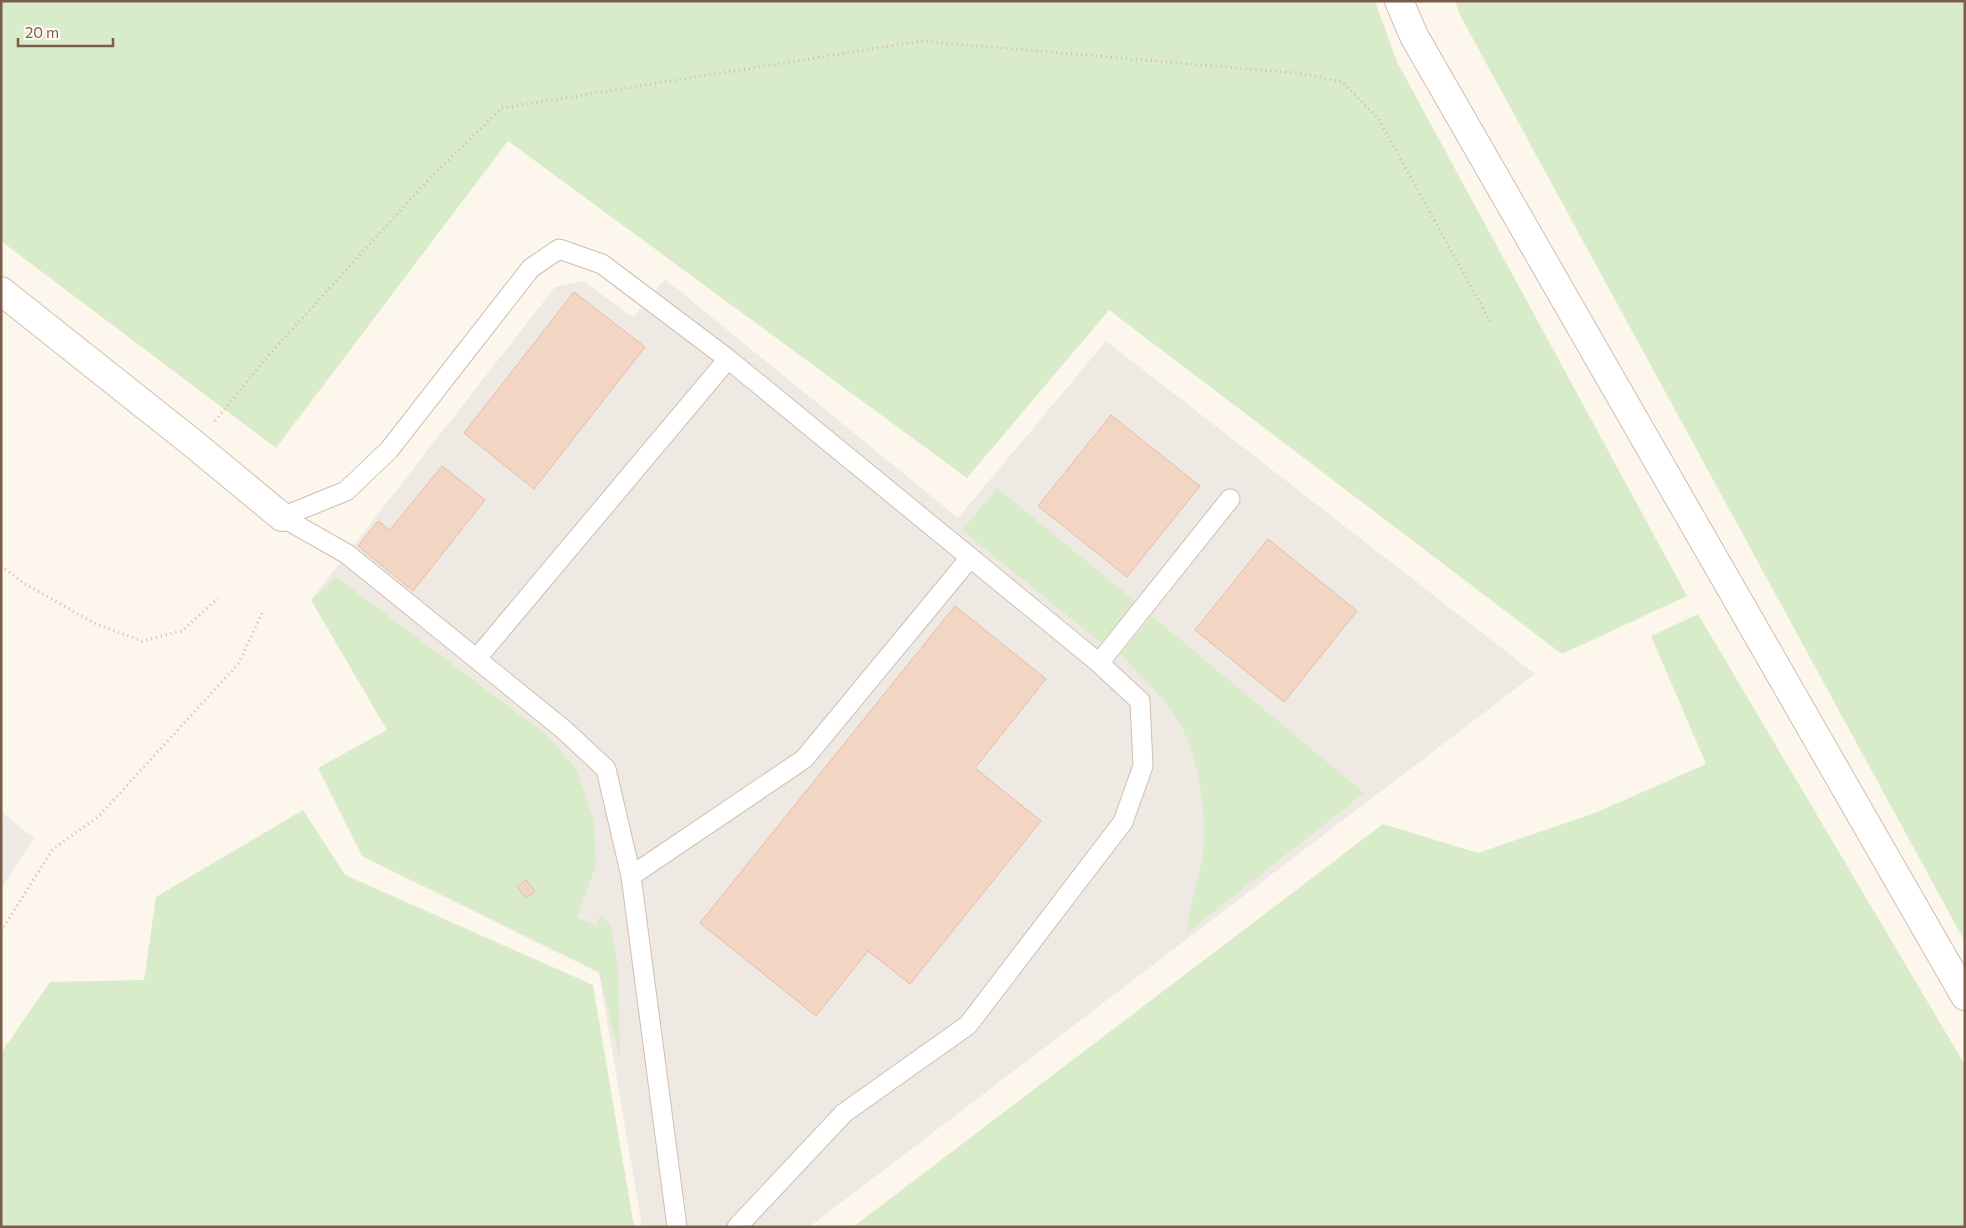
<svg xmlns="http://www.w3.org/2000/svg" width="1966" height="1228" font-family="Commissioner,sans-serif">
<rect width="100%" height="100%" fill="#fdf6ec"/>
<path fill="#efe9e4" d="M665 279 958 518 1106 341 1535 674 809 1227H642L599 973 362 856 318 768 387 730 311 600 555 287 583 281 633 317Z
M1 812 34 838 1 889Z"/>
<path fill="#d8ecc9" d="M1 1H1375L1397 62 1687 596 1562 654 1109 310 967 478 508 141 276 448 1 241Z
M1455 1H1965V942L1461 17Z
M997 488 1135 601 1101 643 962 530Z
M336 577 548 736 576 769 594 820 596 865 577 917 596 926 600 915 610 925 618 965 620 1059 599 972 362 856 318 768 387 730 311 600Z
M1698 614 1965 1065V1227H853L1383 824 1478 853 1595 813 1706 764 1651 636Z
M1152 616 1364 793 1187 933C1188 902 1203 873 1204 843 1206 801 1196 741 1169 707 1155 689 1136 672 1120 654Z
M303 810 345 875 593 985 634 1227H1V1053L50 982 144 980 156 897Z"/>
<path fill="#f3d5c3" stroke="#e6bba3" d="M574 292 645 347 534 489 464 433Z
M1111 415 1200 486 1127 577 1038 506Z
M442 466 485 500 413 591 358 546 378 521 390 530Z
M1268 539 1357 611 1284 702 1195 630Z
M955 606 1046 679 975 768 1041 821 910 984 868 951 816 1016 700 923Z
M526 880 535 891 526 898 517 887Z"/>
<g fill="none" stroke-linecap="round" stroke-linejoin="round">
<defs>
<path id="service" d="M282 517 347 554 563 729 606 769 631 876 677 1227
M282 517 346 491 389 450 531 268 559 249 602 264 728 359
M477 658 728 359 1099 663 1140 701 1143 766 1123 822 968 1025 844 1113 737 1227
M1099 663 1230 499
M631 876 804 759 970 558"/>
<path id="minor" d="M1 291 195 445 282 517"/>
<path id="tertiary" d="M1399 1 1414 36 1965 996"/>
</defs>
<use href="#service" stroke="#d1beb0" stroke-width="21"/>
<use href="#minor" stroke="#d1beb0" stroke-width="30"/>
<use href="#tertiary" stroke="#d1beb0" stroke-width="30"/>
<path stroke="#d9b8a5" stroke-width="3" stroke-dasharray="1 4" stroke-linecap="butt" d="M215 421 267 357 430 178 502 108 921 41 1296 73 1342 82 1378 118 1491 323
M1 566 25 584 96 624 142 641 182 631 218 598
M1 931 53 849 98 817 239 663 262 613"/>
<use href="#service" stroke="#fff" stroke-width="19"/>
<use href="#minor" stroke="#fff" stroke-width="28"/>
<use href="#tertiary" stroke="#fff" stroke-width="28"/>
</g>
<rect width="1966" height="1228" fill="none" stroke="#7a5c4d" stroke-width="5"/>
<path d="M18 38v8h95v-8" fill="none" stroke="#7a5c4d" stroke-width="2.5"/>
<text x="25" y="38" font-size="15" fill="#7a5c4d" stroke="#fffaf3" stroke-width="4" paint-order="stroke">20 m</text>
</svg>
